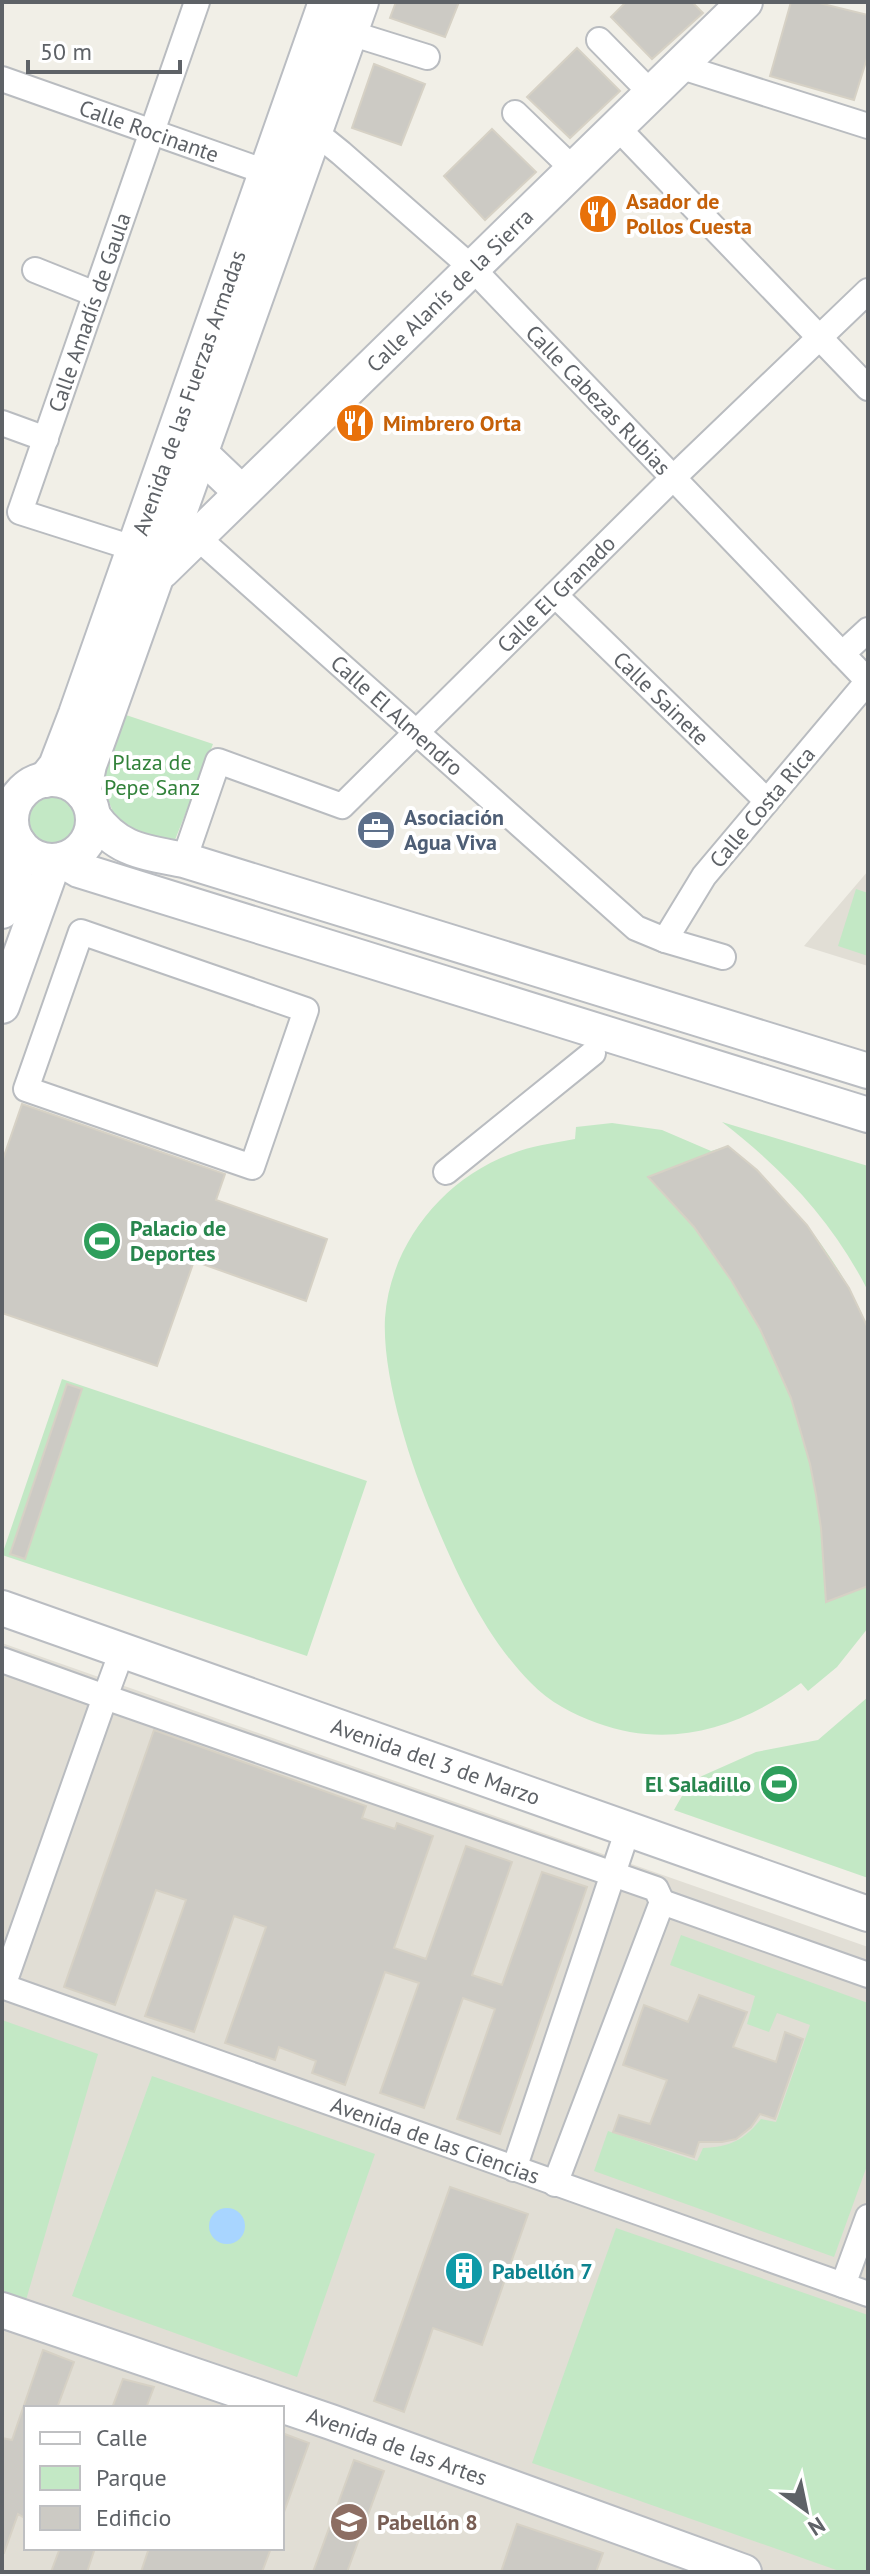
<svg xmlns="http://www.w3.org/2000/svg" width="870" height="2574" font-family="'PT Sans',sans-serif">
<rect width="100%" height="100%" fill="#f1efe7"/>
<path fill="#e1ded5" fill-rule="evenodd" d="M868 871V966L804 946Z
M2 1643 868 1947V2572H2ZM26 2408H282V2548H26Z"/>
<path fill="#c3e8c5" d="M123 714 213 744 173 845 138 835 116 820 101 781Z
M55 792C72 797 84 812 77 830 73 838 67 843 58 846 22 855 9 795 55 792Z
M856 889 868 893V956L838 946Z
M722 1122 868 1166V1291C832 1220 784 1170 722 1122Z
M612 1123 662 1130 711 1151 728 1146C786 1194 839 1256 868 1328V1628L837 1667 808 1691 801 1683C740 1728 671 1750 597 1723 573 1714 549 1702 531 1683 486 1638 457 1575 433 1517 410 1463 382 1376 385 1318 390 1245 443 1179 511 1154 531 1146 553 1143 575 1139L576 1127Z
M62 1379 367 1481 307 1656 2 1555Z
M868 1697V1878L674 1810 687 1787 702 1776 756 1752 818 1740Z
M681 1935 868 2003V2163L834 2257 594 2171 608 2131 697 2161 703 2148C730 2147 744 2140 761 2119L776 2122 810 2025 777 2013 769 2032 747 2024 755 1996 670 1965Z
M2 2020 98 2054 26 2300 2 2293Z
M152 2076 375 2154 297 2377 72 2296Z
M616 2228 868 2315V2572H842L532 2463Z"/>
<path fill="#a8d5ff" d="M209 2226a18 18 0 1 1 36 0a18 18 0 1 1-36 0Z"/>
<path fill="#cccac4" stroke="#d6d1c5" stroke-width="2" d="M396 2H459L445 37 390 18Z
M626 2H692L703 13 652 59 611 17Z
M791 2H815L868 15V55L854 100 770 76Z
M577 48 620 91 570 138 527 97Z
M374 64 425 84 401 145 352 128Z
M492 129 536 172 485 220 444 176Z
M22 1104 225 1174 216 1200 327 1239 306 1301 194 1261 157 1366 2 1313V1162Z
M728 1146 757 1170 807 1225 849 1288 868 1328V1586L826 1602 821 1528 816 1495 810 1464 791 1398 760 1329 731 1280 694 1227 648 1177Z
M67 1384 82 1389 25 1559 10 1554Z
M154 1730 366 1806 362 1818 395 1829 397 1823 433 1836 394 1948 426 1959 466 1846 512 1862 472 1975 502 1985 542 1872 587 1887 500 2134 457 2119 495 2009 463 1998 424 2108 380 2093 419 1983 385 1972 345 2085 312 2073 316 2061 279 2047 275 2060 225 2043 266 1927 234 1916 194 2032 145 2016 186 1900 156 1890 115 2005 64 1987Z
M699 1995 747 2012 733 2047 776 2062 785 2032 803 2039 775 2119 760 2114 751 2127 736 2139 722 2142H699L694 2157 613 2132 619 2115 650 2124 667 2080 623 2065 644 2005 688 2022Z
M450 2187 528 2214 482 2345 433 2328 404 2412 374 2401Z
M43 2350 74 2362 57 2408H23Z
M123 2379 154 2387 146 2408H112Z
M23 2408 26 2409V2519L18 2514 4 2553H2V2438L12 2440Z
M282 2433 309 2443 284 2512H282Z
M354 2460 384 2471 347 2572H313Z
M517 2524 603 2553 596 2572H501Z
M60 2548H95L87 2572H51Z
M149 2548H271L262 2572H141Z"/>
<g fill="none" stroke-linecap="round" stroke-linejoin="round">
<defs>
<g id="street">
<path d="M350 33 427 57"/>
<path d="M599 40 651 93"/>
<path d="M679 66 868 126"/>
<path id="s1" d="M2 79 280 177"/>
<path d="M515 113 573 169"/>
<path d="M616 126 868 388"/>
<path id="s2" d="M304 128 315 132 341 153 472 268 868 681 704 876 665 940"/>
<path d="M35 270 95 294"/>
<path d="M2 423 46 439"/>
<path id="s3" d="M197 537 636 928 665 940 723 957"/>
<path id="s4" d="M133 548 20 512 197 2"/>
<path id="s5" d="M555 595 767 801"/>
<path d="M842 654 868 630"/>
<path id="s6" d="M184 860 218 761 342 806 674 477 868 291"/>
<path d="M81 932 306 1010 252 1167 26 1089Z"/>
<path d="M446 1172 593 1053"/>
<path d="M2 1660 105 1697 122 1651"/>
<path id="s7" d="M2 1986 868 2294"/>
<path d="M3 1986 105 1697 656 1889 662 1902"/>
<path d="M514 2169 628 1829"/>
<path d="M555 2184 662 1902 868 1975"/>
<path d="M843 2285 868 2217"/>
</g>
<g id="secondary">
<path d="M199 452 241 492"/>
<path id="s8" d="M162 571 745 2"/>
<circle cx="52" cy="820" r="41"/>
<path id="s9" d="M45 780 56 766 76 714 326 2"/>
<path d="M83 793 89 765 101 732 361 2"/>
<path d="M93 816C118 851 144 852 184 860L868 1071"/>
<path d="M62 860 79 870 868 1115"/>
<path d="M2 911 13 882 19 844"/>
<path d="M2 1006 54 861"/>
<path id="s10" d="M2 1608 868 1914"/>
<path id="s11" d="M2 2310 331 2422 744 2572"/>
</g>
</defs>
<use href="#street" stroke="#b9bcc0" stroke-width="28"/>
<use href="#secondary" stroke="#babdc2" stroke-width="38"/>
<use href="#street" stroke="#fff" stroke-width="24"/>
<use href="#secondary" stroke="#fff" stroke-width="34"/>
</g>
<defs>
<symbol id="restaurant-disc" viewBox="-11 -11 22 22"><circle r="9.5" fill="#e8710a" stroke="#fff"/><path d="M-5-6h1v4h1v-4h1v4h1v-4h1v5L-1.5 .5V6h-2V.5L-5-1ZM5-6V6H3V1.5H1.5Q1.5-4 5-6Z" fill="#fff"/></symbol>
<symbol id="office-disc" viewBox="-11 -11 22 22"><circle r="9.5" fill="#5c6f8a" stroke="#fff"/><path d="M-6-3h4V-5.5h4V-3h4V5H-6ZM-1-4.5V-3h2v-1.5ZM-6 0V1H6V0Z" fill="#fff"/></symbol>
<symbol id="stadium-disc" viewBox="-11 -11 22 22"><circle r="9.5" fill="#2e9e5b" stroke="#fff"/><path d="M0-5a6.5 5 0 1 0 0 10a6.5 5 0 1 0 0-10ZM-3.5-1.8h7v3.6h-7Z" fill="#fff"/></symbol>
<symbol id="building-disc" viewBox="-11 -11 22 22"><circle r="9.5" fill="#0f9aa8" stroke="#fff"/><path d="M-4-6H4V6H1V3H-1V6H-4ZM-2.5-4.3h1.7v1.8h-1.7ZM.8-4.3h1.7v1.8H.8ZM-2.5-1h1.7V.8h-1.7ZM.8-1h1.7V.8H.8Z" fill="#fff"/></symbol>
<symbol id="university-disc" viewBox="-11 -11 22 22"><circle r="9.5" fill="#8d6e63" stroke="#fff"/><path d="M0-5L7-2L0 1L-7-2ZM-4 1L0 2.5L4 1V4Q0 6-4 4Z" fill="#fff"/></symbol>
</defs>
<g fill-rule="evenodd">
<use href="#restaurant-disc" x="576" y="192" width="44" height="44"/>
<use href="#restaurant-disc" x="333" y="401" width="44" height="44"/>
<use href="#office-disc" x="354" y="808" width="44" height="44"/>
<use href="#stadium-disc" x="80" y="1219" width="44" height="44"/>
<use href="#stadium-disc" x="757" y="1762" width="44" height="44"/>
<use href="#building-disc" x="442" y="2249" width="44" height="44"/>
<use href="#university-disc" x="327" y="2500" width="44" height="44"/>
</g>
<g text-anchor="middle" dominant-baseline="central" stroke-width="8" stroke-linejoin="round" paint-order="stroke">
<g font-size="22" fill="#5e6267" stroke="#fff">
<text stroke="none"><textPath href="#s1" startOffset="156">Calle Rocinante</textPath></text>
<text stroke="none"><textPath href="#s8" startOffset="402">Calle Alanís de la Sierra</textPath></text>
<text stroke="none"><textPath href="#s4" startOffset="330">Calle Amadís de Gaula</textPath></text>
<text stroke="none"><textPath href="#s9" startOffset="414">Avenida de las Fuerzas Armadas</textPath></text>
<text stroke="none"><textPath href="#s2" startOffset="402">Calle Cabezas Rubias</textPath></text>
<text stroke="none"><textPath href="#s6" startOffset="538">Calle El Granado</textPath></text>
<text stroke="none"><textPath href="#s5" startOffset="148">Calle Sainete</textPath></text>
<text stroke="none"><textPath href="#s3" startOffset="268">Calle El Almendro</textPath></text>
<text transform="translate(762 807) rotate(-50)">Calle Costa Rica</text>
<text stroke="none"><textPath href="#s10" startOffset="460">Avenida del 3 de Marzo</textPath></text>
<text stroke="none"><textPath href="#s7" startOffset="460">Avenida de las Ciencias</textPath></text>
<text stroke="none"><textPath href="#s11" startOffset="418">Avenida de las Artes</textPath></text>
</g>
<g font-size="22" font-weight="bold" fill="#c56008" stroke="#fff" text-anchor="start">
<text x="626" y="201">Asador de<tspan x="626" dy="25">Pollos Cuesta</tspan></text>
<text x="383" y="423">Mimbrero Orta</text>
</g>
<g font-size="22" fill="#32823a" stroke="#fff">
<text x="152" y="762">Plaza de<tspan x="152" dy="25">Pepe Sanz</tspan></text>
</g>
<g font-size="22" font-weight="bold" fill="#4e5e75" stroke="#fff" text-anchor="start">
<text x="404" y="817">Asociación<tspan x="404" dy="25">Agua Viva</tspan></text>
</g>
<g font-size="22" font-weight="bold" fill="#27864d" stroke="#fff" text-anchor="start">
<text x="130" y="1228">Palacio de<tspan x="130" dy="25">Deportes</tspan></text>
<text x="751" y="1784" text-anchor="end">El Saladillo</text>
</g>
<g font-size="22" font-weight="bold" fill="#0d838f" stroke="#fff" text-anchor="start">
<text x="492" y="2271">Pabellón 7</text>
</g>
<g font-size="22" font-weight="bold" fill="#785e54" stroke="#fff" text-anchor="start">
<text x="377" y="2522">Pabellón 8</text>
</g>
</g>
<rect width="870" height="2574" fill="none" stroke="#5e6267" stroke-width="8"/>
<rect x="24" y="2406" width="260" height="144" fill="#ffffff" stroke="#bfc0c2" stroke-width="2"/>
<rect x="40" y="2432" width="40" height="12" fill="#ffffff" stroke="#bfc0c2" stroke-width="2"/>
<text x="96" y="2446" font-size="24" fill="#5e6267">Calle</text>
<rect x="40" y="2466" width="40" height="24" fill="#c3e8c5" stroke="#bfc0c2" stroke-width="2"/>
<text x="96" y="2486" font-size="24" fill="#5e6267">Parque</text>
<rect x="40" y="2506" width="40" height="24" fill="#cccac4" stroke="#bfc0c2" stroke-width="2"/>
<text x="96" y="2526" font-size="24" fill="#5e6267">Edificio</text>
<g transform="translate(806 2510) rotate(147)" stroke="#ffffff" stroke-width="6" paint-order="stroke">
<path d="M0-6L14 30L0 20L-14 30Z" fill="#5e6267"/>
<text y="-12" font-size="22" font-weight="bold" text-anchor="middle" fill="#5e6267">N</text>
</g>
<path d="M28 60v12h152v-12" fill="none" stroke="#5e6267" stroke-width="4"/>
<text x="40" y="60" font-size="24" fill="#5e6267" stroke="#ffffff" stroke-width="6" paint-order="stroke">50 m</text>
</svg>
